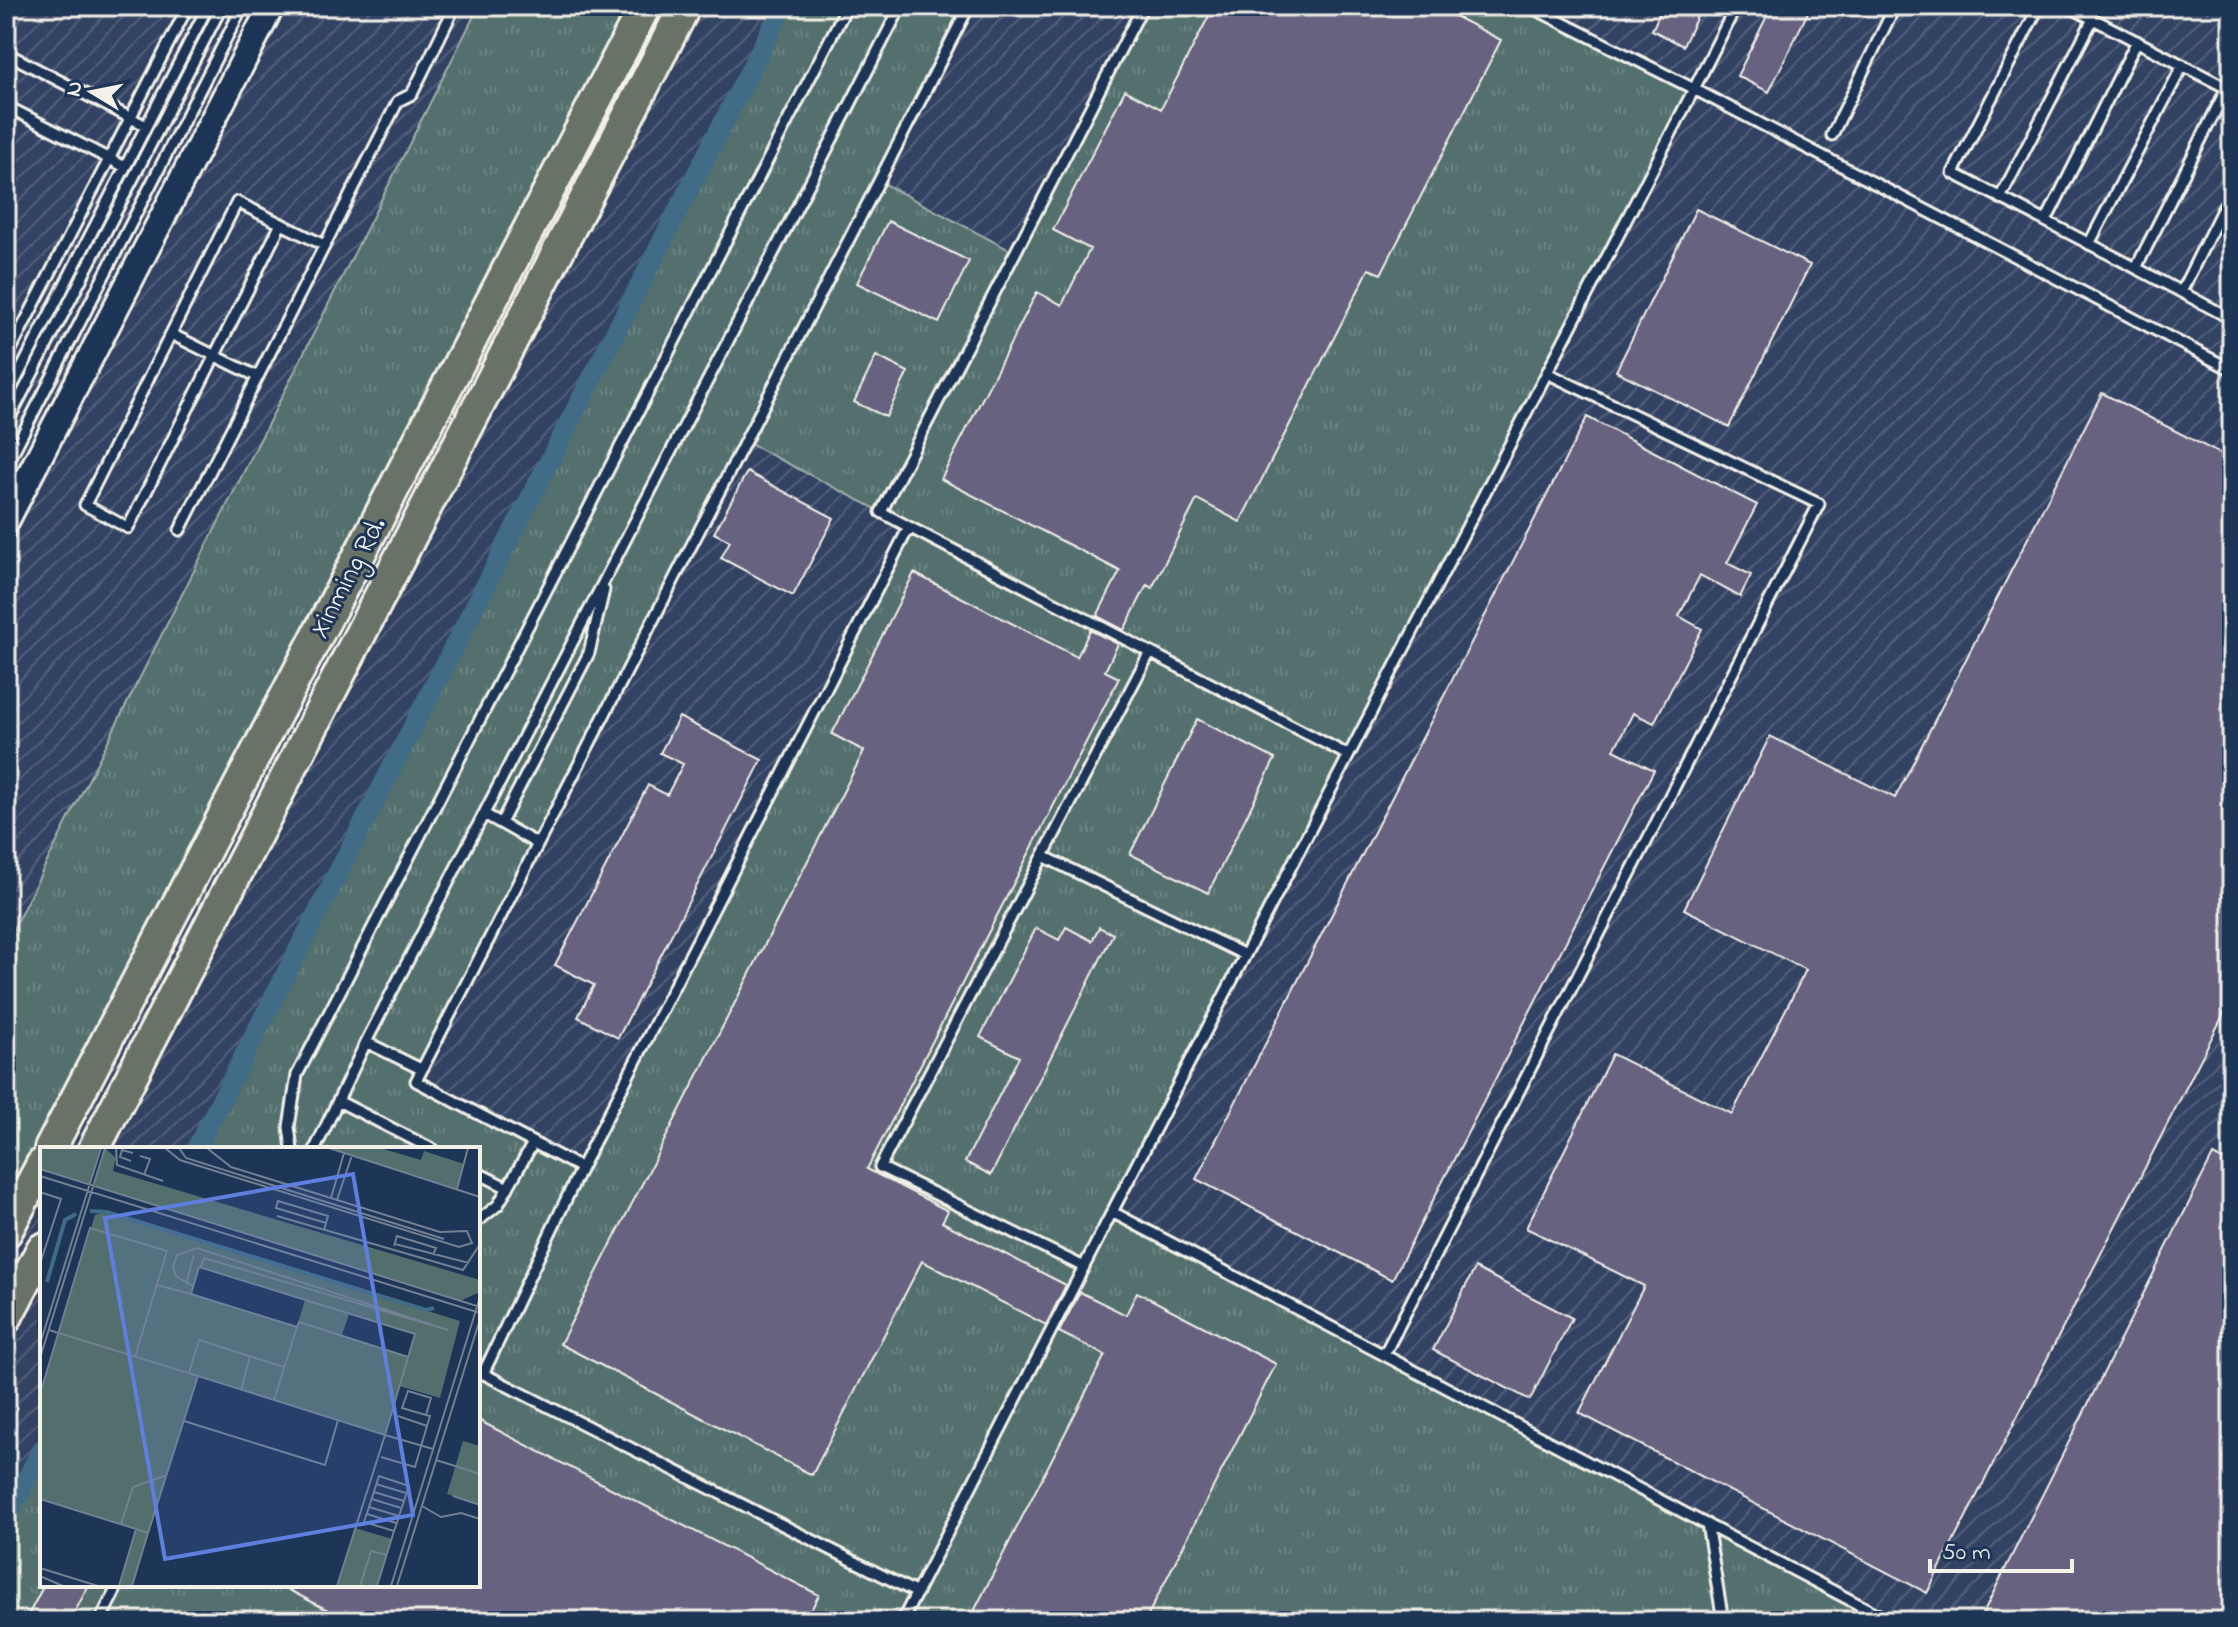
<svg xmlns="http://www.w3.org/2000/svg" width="2238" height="1627" font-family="'Indie Flower',sans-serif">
<defs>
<pattern id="industrial-furrows" width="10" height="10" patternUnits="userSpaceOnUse" patternTransform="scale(2)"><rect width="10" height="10" fill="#334263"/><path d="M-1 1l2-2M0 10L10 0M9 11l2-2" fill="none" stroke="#515e79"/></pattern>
<pattern id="grass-tufts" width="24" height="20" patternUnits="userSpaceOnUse" patternTransform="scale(2)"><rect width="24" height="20" fill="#526f6e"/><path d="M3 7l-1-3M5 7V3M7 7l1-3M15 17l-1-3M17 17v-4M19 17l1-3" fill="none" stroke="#6c8483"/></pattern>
</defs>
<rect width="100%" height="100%" fill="#1d3557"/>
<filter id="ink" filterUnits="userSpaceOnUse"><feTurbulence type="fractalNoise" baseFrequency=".0125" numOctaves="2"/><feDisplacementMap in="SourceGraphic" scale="16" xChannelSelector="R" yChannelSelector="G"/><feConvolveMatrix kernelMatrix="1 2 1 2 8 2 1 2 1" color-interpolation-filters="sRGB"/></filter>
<g filter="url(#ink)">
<path fill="url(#industrial-furrows)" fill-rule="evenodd" d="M6 6H2232V1621H6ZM42 1149H478V1585H42Z"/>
<path fill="url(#grass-tufts)" stroke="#a3b0ab" stroke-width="2" fill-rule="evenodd" d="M479 6H643L6 1230V943Z
M783 6H969L879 181 1015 253 1143 6H1529L1694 89 1112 1212 1890 1621H6V1519L42 1449V1585H478V1149H196ZM746 442 909 526 580 1168 416 1080Z"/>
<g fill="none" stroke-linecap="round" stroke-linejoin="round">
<path stroke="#416c88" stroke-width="20" d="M196 1149 783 6
M6 1519 42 1449"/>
</g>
<path fill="#66627f" stroke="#f4f1e8" stroke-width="2" d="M1214 6H1435L1501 40 1381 274 1369 269 1240 522 1197 499 1152 588 1147 585 1124 630 1097 616 1120 571 941 479 1037 292 1062 305 1090 249 1053 230 1125 90 1161 109Z
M1663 6H1702L1683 46 1652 30Z
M1772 6H1811L1769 92 1737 76Z
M1696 209 1810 265 1729 427 1616 371Z
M888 221 969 261 939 323 857 283Z
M876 356 908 372 886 417 854 402Z
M2102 393 2232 460V998L1927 1593 1579 1413 1644 1286 1526 1228 1612 1054 1732 1114 1806 970 1684 909 1770 736 1895 798Z
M1587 417 1757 505 1727 563 1751 575 1740 597 1700 575 1679 616 1702 629 1654 723 1633 713 1614 750 1654 770 1392 1280 1196 1179Z
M747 472 834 518 793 596 721 558 730 541 714 533Z
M914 573 1077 657 1090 630 1118 644 1105 671 1119 678 867 1169 948 1211 942 1222 1066 1285 1046 1325 922 1261 812 1475 560 1344 864 751 832 734Z
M679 717 762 760 618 1038 578 1017 594 985 555 965 648 785 667 795 683 764 660 753Z
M1197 719 1275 759 1208 893 1130 854Z
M1066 927 1092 941 1099 927 1113 934 991 1175 965 1162 1019 1057 980 1037 1036 928 1059 940Z
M2213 1155 2232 1165V1621H1994L1982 1615Z
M1475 1268 1572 1318 1530 1400 1433 1350Z
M1080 1292 1126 1315 1137 1292 1276 1364 1145 1621H969L1105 1355 1059 1332Z
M478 1420 819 1595 805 1621H349L279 1585H478Z
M44 1585H89L70 1621H25Z"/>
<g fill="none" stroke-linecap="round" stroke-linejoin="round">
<defs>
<path id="lane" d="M969 6 416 1081 581 1168 909 527 1348 755
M1529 6 1694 89 1112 1212 1890 1621
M1736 6 1694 89 2232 370
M2039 6 1953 173 2136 268
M2068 6 2227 88
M6 53 146 126
M2232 90 2227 88 2136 268 2228 317 2232 309
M6 106 125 167
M1832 135 1895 6
M2000 198 2093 19
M2046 221 2137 41
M281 224 128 528 85 505 237 202 324 245
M2089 244 2183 65
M2181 292 2232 190
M171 334 258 377
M6 359 188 6
M6 399 208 6
M6 425 222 6
M6 466 243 6
M6 504 263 6
M6 521 271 6
M909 527 881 512 1143 6
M180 530 398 101 412 94 455 6
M6 538 280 6
M484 814 538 844
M501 823 589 653 604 590
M1043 856 1245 955
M421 1069 366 1042 901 6
M338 1101 432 1149
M292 1149 289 1127 297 1075 847 6
M315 1149 366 1042
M478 1173 508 1188
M478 1221 498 1205 533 1143
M1084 1267 880 1167 1150 652
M1384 1355 1819 504 1547 373
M478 1371 917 1593
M483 1374 581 1168
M1707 1524 1723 1621
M100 1621 118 1585
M902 1621 1112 1212"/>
<path id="primary" d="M50 1149 645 6
M94 1149 685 6
M6 1232 42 1164
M6 1318 42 1249"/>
</defs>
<use href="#lane" stroke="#f4f1e8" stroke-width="15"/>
<use href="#primary" stroke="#f4f1e8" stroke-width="36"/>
<use href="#lane" stroke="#1d3557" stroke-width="9"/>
<use href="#primary" stroke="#697266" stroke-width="30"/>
</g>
</g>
<g text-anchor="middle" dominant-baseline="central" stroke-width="6" stroke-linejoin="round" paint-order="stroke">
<g font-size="28" fill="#f4f1e8" stroke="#1d3557">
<text transform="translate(349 578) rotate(-62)">Xinming Rd.</text>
</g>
</g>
<g transform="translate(40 1147)">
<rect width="440" height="440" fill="#1d3557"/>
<path d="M0 1H61L50 37 0 22ZM65 1 76 11 73 24 440 133V145L420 154 54 39ZM289 1H340L381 13 384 4 424 17 417 42ZM67 65 420 174 400 251 359 239 345 288 158 229 92 439H79L96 382 0 352V247L55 68ZM160 120 265 153 257 179 151 147ZM309 167 375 187 368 209 302 188ZM315 381 352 392 337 439H297Z" fill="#526f6e" fill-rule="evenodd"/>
<path d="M423 294 440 299V358L407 347Z" fill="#526f6e"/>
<path fill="none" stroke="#416c88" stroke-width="4" d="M50 64 67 65 386 163 394 161M7 135 25 73 36 67"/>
<path fill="none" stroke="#738091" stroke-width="2" d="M76 1 77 18 123 34M125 1 140 13 419 100 432 96 427 84 400 85 191 20 167 1M139 1 146 11 404 92M289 1 440 50M100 9 110 12 104 28M91 14 80 10 82 3 93 6M0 22 440 160M0 29 440 166M417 42 428 1M0 45 21 52 0 117M291 51 304 6M297 53 312 8M237 69 423 123 440 97M284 83 288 69 238 54 236 61 286 76M355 97 429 116M354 99 357 89 396 101 393 108M146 137 154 108M117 138 151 147M153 139 136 129 133 120 137 108 157 101 408 183 164 111 161 120M257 180 259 175 368 210M9 183 158 229M0 197 61 1M0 211 65 1M149 226 159 193 244 220M201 243 210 209M0 247 50 81 127 104 95 210M386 268 391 251 368 244 362 261 386 268 390 269 387 279M144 274 285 318 298 273M341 310 375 320 387 279 358 269M396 313 440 327M336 337 366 346M334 345 364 354M413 349 440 358M0 352 96 382M332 352 361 361M382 359 401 370 421 366 440 372M329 360 339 329 369 339 359 369M327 367 356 376M81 377 93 340 127 328M0 421 58 439M0 429 23 439M79 439 96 382 108 386 158 229 345 288 375 187 159 120 151 147 257 180 234 253M92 439 108 386M297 439 345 288 393 302M320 439 331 404 347 408M337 439 354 384 357 376 359 369 329 360 324 375 354 384M351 439 440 150M357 439 440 172"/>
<path fill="#5e7fdd" fill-opacity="0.15" stroke="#5e7fdd" stroke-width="4" d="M313 27 373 368 125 412 65 71Z"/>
<rect width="440" height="440" fill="none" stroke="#f4f1e8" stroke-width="4"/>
</g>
<rect width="2238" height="1627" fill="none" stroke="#1d3557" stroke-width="32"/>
<rect x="16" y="16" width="2206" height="1595" fill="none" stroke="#f4f1e8" stroke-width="3" filter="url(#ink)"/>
<g transform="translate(92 92) rotate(280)" stroke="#1d3557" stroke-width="6" paint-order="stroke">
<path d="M0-6L14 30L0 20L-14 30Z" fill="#f4f1e8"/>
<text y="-12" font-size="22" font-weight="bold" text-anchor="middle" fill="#f4f1e8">N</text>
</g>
<path d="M1930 1559v12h142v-12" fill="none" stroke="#f4f1e8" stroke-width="4"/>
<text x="1942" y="1559" font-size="24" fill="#f4f1e8" stroke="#1d3557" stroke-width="6" paint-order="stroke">50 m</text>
</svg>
